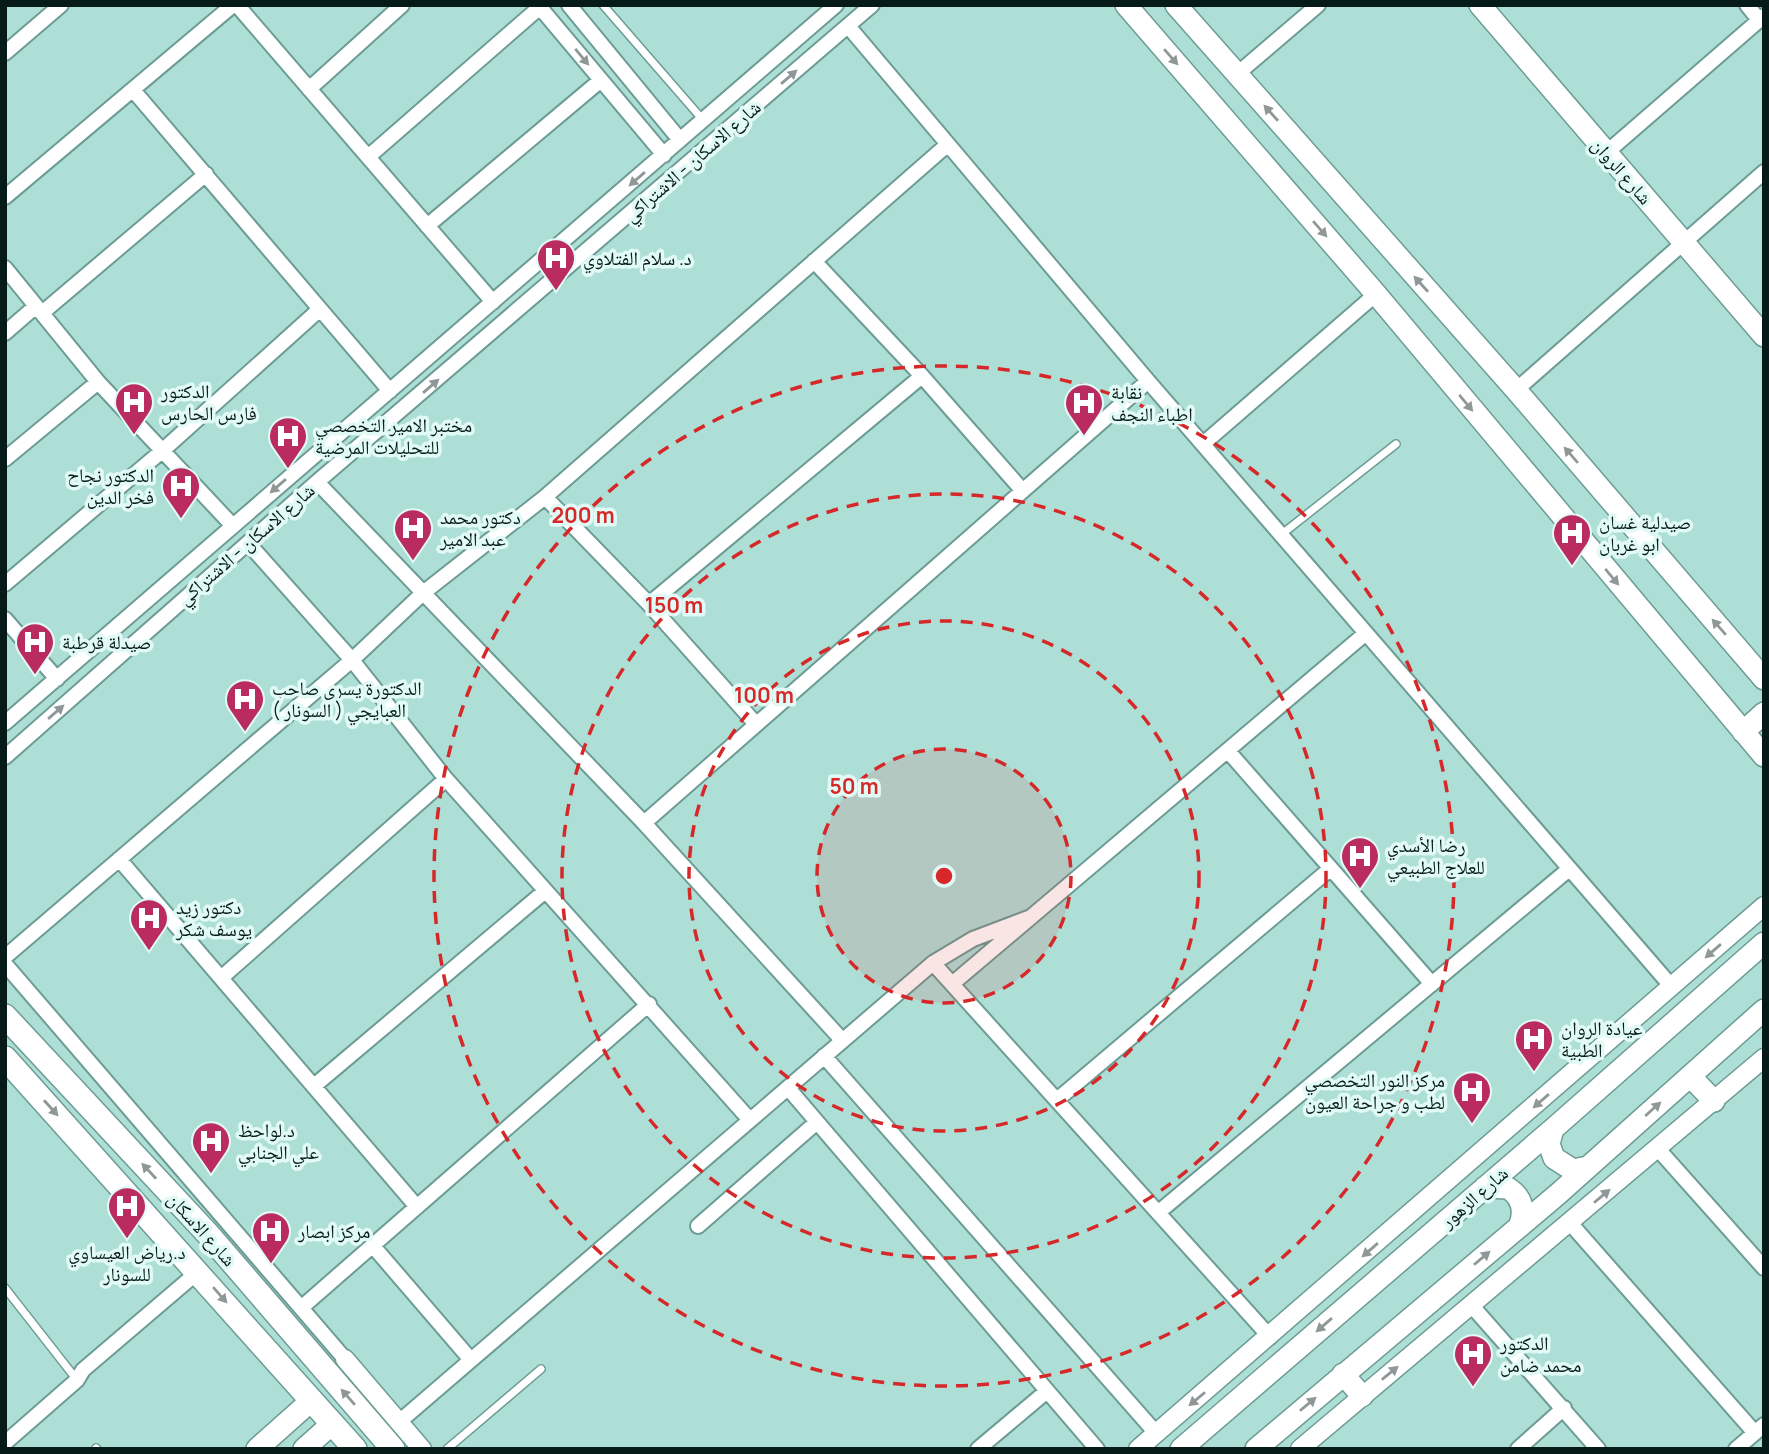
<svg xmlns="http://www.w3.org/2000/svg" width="1769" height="1454" font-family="Manrope,'Noto Naskh Arabic',sans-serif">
<rect width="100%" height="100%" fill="#addfd7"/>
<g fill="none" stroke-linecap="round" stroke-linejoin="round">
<defs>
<path id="service" d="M603 5 703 120
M1282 534 1396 444
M5 1288 77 1380
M96 1448 97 1449
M447 1449 541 1369"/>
<path id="minor" d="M237 5 493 302
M538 5 664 155
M569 5 680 140
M1747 5 1759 20
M848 26 1148 381 1672 987
M5 53 61 5
M1236 75 1318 5
M309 89 402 5
M133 90 390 391
M1606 153 1764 16
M368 157 540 7
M5 197 233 5
M427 226 601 80
M814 261 922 376 1022 490
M5 268 98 382 233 526
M42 313 206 174
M5 333 36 306
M1516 390 1764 172
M1203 444 1376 294
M5 459 98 382
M317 482 644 823 842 1040
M545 497 649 604 755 723
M248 543 352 660 446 779 749 1119
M5 584 162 451 320 309
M649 604 922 376
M5 619 57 679
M5 723 836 5
M1228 751 1432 984
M5 757 317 482 872 5
M644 823 1148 381
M119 859 417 1207
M5 957 352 660 423 593 545 497 947 145
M933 963 1270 1337
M5 964 345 1359
M221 978 446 779
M952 984 1366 633
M824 1056 1156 1433
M314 1086 544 892
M788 1088 1097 1449
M1058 1099 1330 869
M1658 1149 1764 1268
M1160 1211 1568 870
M1570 1223 1755 1433
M698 1226 817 1122
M373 1246 471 1360
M1472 1306 1598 1449
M301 1308 649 1004
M399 1422 933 963 973 939 1031 917
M5 1443 77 1380 83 1370 199 1271
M978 1449 1047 1391
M1518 1449 1564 1408
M1736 1449 1764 1425"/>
<path id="tertiary" d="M345 1359 422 1449
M1138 1449 1764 906
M1300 1449 1764 1058"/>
<path id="secondary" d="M1126 5 1376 294 1764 756
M1176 5 1516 390 1764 679
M1480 5 1764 336
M1743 732 1764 713
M1690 1076 1714 1101
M1553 1129 1549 1144 1554 1158 1573 1170 1588 1167
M1485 1187 1508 1188C1522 1197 1526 1211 1519 1227
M1343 1374 1362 1396
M257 1449 312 1400
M304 1449 333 1423
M1181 1449 1553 1129 1764 943
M1256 1449 1558 1194 1764 1010"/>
<path id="primary" d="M5 1016 207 1233 393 1449
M5 1058 355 1449"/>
</defs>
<use href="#service" stroke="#6c9c95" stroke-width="10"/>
<use href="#minor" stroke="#6c9c95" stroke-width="18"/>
<use href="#tertiary" stroke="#6c9c95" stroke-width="21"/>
<use href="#secondary" stroke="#6c9c95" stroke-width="24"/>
<use href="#primary" stroke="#6c9c95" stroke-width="26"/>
<use href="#service" stroke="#fff" stroke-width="7"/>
<use href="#minor" stroke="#fff" stroke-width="14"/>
<use href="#tertiary" stroke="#fff" stroke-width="18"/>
<use href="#secondary" stroke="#fff" stroke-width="21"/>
<use href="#primary" stroke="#fff" stroke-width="23"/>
</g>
<defs><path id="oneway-solid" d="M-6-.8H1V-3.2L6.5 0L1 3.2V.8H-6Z" transform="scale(1.75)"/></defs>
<g fill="#8f9897">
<use href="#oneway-solid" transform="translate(582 57) rotate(50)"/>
<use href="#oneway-solid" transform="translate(1171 57) rotate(49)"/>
<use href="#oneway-solid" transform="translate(789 77) rotate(-41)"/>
<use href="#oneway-solid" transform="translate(1271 113) rotate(-132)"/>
<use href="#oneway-solid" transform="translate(637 179) rotate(139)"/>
<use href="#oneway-solid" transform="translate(1320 229) rotate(49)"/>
<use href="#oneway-solid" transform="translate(1421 284) rotate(-132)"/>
<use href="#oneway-solid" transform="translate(431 386) rotate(-41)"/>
<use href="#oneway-solid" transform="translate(1466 403) rotate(50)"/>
<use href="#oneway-solid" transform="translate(1571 455) rotate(-131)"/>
<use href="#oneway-solid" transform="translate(278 486) rotate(139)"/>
<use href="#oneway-solid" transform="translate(1612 577) rotate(50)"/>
<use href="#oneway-solid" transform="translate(1719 627) rotate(-131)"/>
<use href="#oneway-solid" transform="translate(56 712) rotate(-41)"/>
<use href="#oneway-solid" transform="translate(1713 951) rotate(139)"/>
<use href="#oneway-solid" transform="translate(1541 1101) rotate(139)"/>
<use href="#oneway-solid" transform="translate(51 1108) rotate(48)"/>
<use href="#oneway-solid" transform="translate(1653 1109) rotate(-42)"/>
<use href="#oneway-solid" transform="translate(149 1171) rotate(-133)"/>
<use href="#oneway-solid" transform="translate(1602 1196) rotate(-40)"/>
<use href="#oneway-solid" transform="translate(1370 1250) rotate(139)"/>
<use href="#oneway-solid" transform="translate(1482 1258) rotate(-40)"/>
<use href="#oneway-solid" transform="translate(220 1295) rotate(49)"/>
<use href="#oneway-solid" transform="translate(1324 1325) rotate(139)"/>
<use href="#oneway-solid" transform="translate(1390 1373) rotate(-39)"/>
<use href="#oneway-solid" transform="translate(348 1397) rotate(-131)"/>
<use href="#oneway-solid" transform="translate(1197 1399) rotate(140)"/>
<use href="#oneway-solid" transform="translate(1308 1404) rotate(-40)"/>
</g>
<circle cx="944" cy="876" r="127" fill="#d62828" fill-opacity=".12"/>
<g fill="none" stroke="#d62828" stroke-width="3.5" stroke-dasharray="12 9">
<circle cx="944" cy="876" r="127"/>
<circle cx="944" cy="876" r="255"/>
<circle cx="944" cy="876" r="382"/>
<circle cx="944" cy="876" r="510"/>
</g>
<defs>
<symbol id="hospital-pin" viewBox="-11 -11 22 30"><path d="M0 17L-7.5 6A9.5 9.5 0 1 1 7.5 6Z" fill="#ba2c5f" stroke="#e2faf6"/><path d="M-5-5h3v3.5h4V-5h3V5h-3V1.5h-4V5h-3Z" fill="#fff"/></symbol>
</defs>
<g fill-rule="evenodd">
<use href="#hospital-pin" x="534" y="236" width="44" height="60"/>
<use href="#hospital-pin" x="112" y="380" width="44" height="60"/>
<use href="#hospital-pin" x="1062" y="381" width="44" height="60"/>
<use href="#hospital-pin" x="266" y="414" width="44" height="60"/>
<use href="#hospital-pin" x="159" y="464" width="44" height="60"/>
<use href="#hospital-pin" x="391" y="506" width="44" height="60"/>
<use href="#hospital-pin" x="1550" y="511" width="44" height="60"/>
<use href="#hospital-pin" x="13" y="620" width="44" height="60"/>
<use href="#hospital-pin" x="223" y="677" width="44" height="60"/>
<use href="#hospital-pin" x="1338" y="834" width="44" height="60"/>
<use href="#hospital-pin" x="127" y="896" width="44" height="60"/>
<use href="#hospital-pin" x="1512" y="1017" width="44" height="60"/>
<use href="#hospital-pin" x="1450" y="1069" width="44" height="60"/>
<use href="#hospital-pin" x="189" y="1119" width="44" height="60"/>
<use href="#hospital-pin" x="105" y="1184" width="44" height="60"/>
<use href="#hospital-pin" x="249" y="1209" width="44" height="60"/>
<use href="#hospital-pin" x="1451" y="1332" width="44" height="60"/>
</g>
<g text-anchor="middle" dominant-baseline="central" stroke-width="7" stroke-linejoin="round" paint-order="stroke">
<g font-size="19" fill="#061a17" stroke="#e2faf6">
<text transform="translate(692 161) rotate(-41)">شارع الاسكان - الاشتراكي</text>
<text transform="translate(1622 171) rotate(49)">شارع الروان</text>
<text transform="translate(246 544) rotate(-41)">شارع الاسكان - الاشتراكي</text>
<text transform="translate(1474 1197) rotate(-41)">شارع الزهور</text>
<text transform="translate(202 1229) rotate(48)">شارع الاسكان</text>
</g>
<g font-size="19" fill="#061a17" stroke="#e2faf6" text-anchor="start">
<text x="583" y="258">د. سلام الفتلاوي</text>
<text x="161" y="391">الدكتور<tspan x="161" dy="22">فارس الحارس</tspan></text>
<text x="1111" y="392">نقابة<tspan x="1111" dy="22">اطباء النجف</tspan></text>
<text x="315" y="425">مختبر الامير التخصصي<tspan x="315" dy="22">للتحليلات المرضية</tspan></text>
<text x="154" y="475" text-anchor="end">الدكتور نجاح<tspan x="154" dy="22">فخر الدين</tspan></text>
<text x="440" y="517">دكتور محمد<tspan x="440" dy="22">عبد الامير</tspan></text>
<text x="1599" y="522">صيدلية غسان<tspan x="1599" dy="22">ابو غربان</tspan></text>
<text x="62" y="642">صيدلة قرطبة</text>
<text x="272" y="688">الدكتورة يسرى صاحب<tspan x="272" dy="22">العبايجي ( السونار )</tspan></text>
<text x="1387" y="845">رضا الأسدي<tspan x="1387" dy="22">للعلاج الطبيعي</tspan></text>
<text x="176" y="907">دكتور زيد<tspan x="176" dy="22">يوسف شكر</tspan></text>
<text x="1561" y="1028">عيادة الروان<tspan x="1561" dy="22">الطبية</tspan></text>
<text x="1445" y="1080" text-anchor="end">مركز النور التخصصي<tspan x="1445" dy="22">لطب و جراحة العيون</tspan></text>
<text x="238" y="1130">د.لواحظ<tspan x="238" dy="22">علي الجنابي</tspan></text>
<text x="298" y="1231">مركز ابصار</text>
<text x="127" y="1252" text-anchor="middle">د.رياض العيساوي<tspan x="127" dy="22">للسونار</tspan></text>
<text x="1500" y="1343">الدكتور<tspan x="1500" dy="22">محمد ضامن</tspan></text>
</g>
</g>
<circle cx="944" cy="876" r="10" fill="#d62828" stroke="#e2faf6" stroke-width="3.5"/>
<g font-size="21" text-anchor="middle" font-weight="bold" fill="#d62828" stroke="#e2faf6" stroke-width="7" stroke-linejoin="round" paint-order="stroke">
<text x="583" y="523">200 m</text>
<text x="674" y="613">150 m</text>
<text x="764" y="703">100 m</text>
<text x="854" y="794">50 m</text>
</g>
<rect width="1769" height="1454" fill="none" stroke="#061a17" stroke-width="14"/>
</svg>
